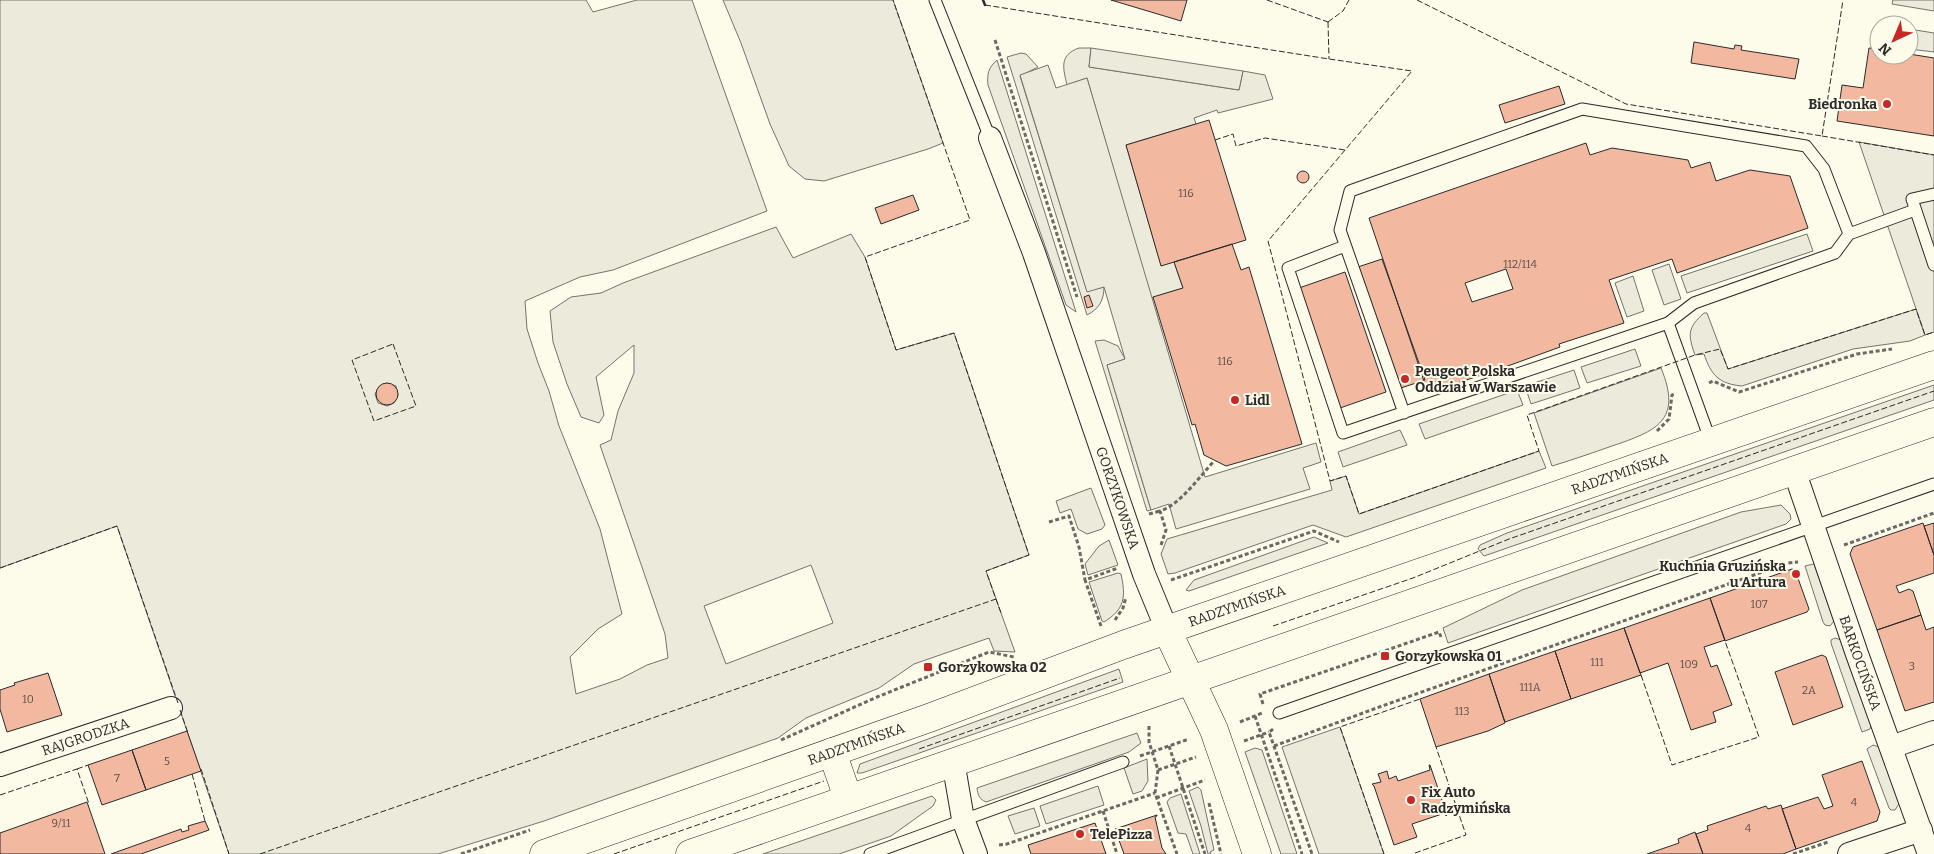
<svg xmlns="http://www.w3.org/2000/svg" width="1934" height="854" font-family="Bitter,serif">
<rect width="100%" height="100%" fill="#fdfbea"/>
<path fill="#ecebdb" stroke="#74746e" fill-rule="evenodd" d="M0 0H586L593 12 637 0H692L767 211 613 270 580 277 525 301 527 329 538 363 549 391 559 426 600 529 622 614 598 629 570 657 576 694 620 679 647 665 668 658 665 634 600 445 611 440 618 411 634 373V345L596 377 604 415 599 423 581 417 567 384 553 342 550 311 571 297 601 293 623 283 776 227 793 258 851 234 865 257 896 350 954 333 1029 555 986 571 1015 652 994 651 989 638 914 664 879 688 806 718 778 738 544 821 438 854H229L117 526 0 568ZM387 383 396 386 398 395 394 403 387 406 378 403 375 394 379 387ZM811 565 833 623 726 664 704 606Z
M723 0H893L943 143 928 149 824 181 805 179 789 166 770 124 741 43Z
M1079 48H1091L1089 67 1239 90 1243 71 1265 75 1273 99 1218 113 1217 110 1194 118 1196 124 1126 145 1161 265 1174 262 1183 288 1151 298 1087 78 1067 85C1063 68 1059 55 1079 48Z
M1021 53 1026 54 1038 67 1020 76 1087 291 1104 287C1104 300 1099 309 1087 315L1007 57Z
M997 60 1076 312 1066 305 988 85C987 74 988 68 997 60Z
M1916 309 1925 335 1910 341 1853 349 1742 386C1719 384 1711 375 1704 354L1695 355C1688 335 1687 328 1704 313H1707L1728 369Z
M1104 340 1118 346 1125 359 1107 365 1151 510 1147 511 1095 341Z
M1661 368C1683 421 1656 431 1612 446 1592 453 1572 460 1552 466L1534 413Z
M1934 385V400L1484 556 1478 549 1480 545 1507 533Z
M1539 451 1546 468 1346 537 1313 525 1175 573 1168 574 1161 554 1167 539 1332 490 1330 481 1346 476 1359 514Z
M1091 488 1105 525 1102 529 1087 534 1078 529 1071 509 1060 513 1056 501Z
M1781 505 1790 514 1791 519 1786 524 1448 643 1443 628 1522 590 1741 512Z
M1314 537 1328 543 1189 591 1186 590 1194 580Z
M1109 540 1118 565 1088 575 1085 564 1099 546Z
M1814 564 1834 621 1830 626 1825 625 1823 622 1805 566Z
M1118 573 1121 574C1126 597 1125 609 1104 622L1102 621 1089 582Z
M1835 638 1841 640 1871 725 1870 729 1862 732 1831 643V640Z
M1119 669 1123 682 862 773H857L860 764Z
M1340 727 1384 854H1319L1282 747Z
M1137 733 1141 743 1129 752 986 802C979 799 978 795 977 788Z
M1873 745 1879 747 1899 804 1895 810H1891L1889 808 1867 749Z
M1255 748 1262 750 1297 854H1281L1245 752Z
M1147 759 1148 781 1142 791 1133 794 1124 768Z
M1198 787 1201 790 1214 850 1210 852 1211 854H1208L1201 826 1189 791Z
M1181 794 1200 854H1193L1186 834 1178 833 1167 802 1170 798Z
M932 796 936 800 933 806 891 836 839 854H763Z"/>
<path fill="#eceadb" stroke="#74746e" d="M1893 0H1934V11L1892 4Z
M1909 29 1934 33V52L1909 49Z
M1091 48 1243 71 1239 90 1089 67Z
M1048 65 1056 88 1087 78 1205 477 1316 443 1321 462 1303 468 1310 489 1176 529 1169 504 1151 510 1107 365 1125 359 1104 287 1087 292 1020 75Z
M1859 142 1934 155V332L1925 335Z
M1807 234 1813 251 1687 293 1681 276Z
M1669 264 1681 299 1664 305 1652 270Z
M1633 276 1644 311 1627 317 1615 283Z
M1635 349 1641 366 1587 383 1581 367Z
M1574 370 1580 388 1531 404 1525 386Z
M1517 390 1523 405 1425 439 1419 424Z
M1400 430 1407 445 1343 467 1338 452Z
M1098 786 1104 805 1046 824 1040 806Z
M1034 808 1040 826 1015 834 1008 816Z"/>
<path fill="#f2b8a0" stroke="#2b2b2b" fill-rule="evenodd" d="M1111 0H1187L1181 21Z
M1694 42 1734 49 1735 45 1742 46 1741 50 1799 59 1795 79 1691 63Z
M1869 48 1879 49V55L1909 54 1934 58V136L1837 121 1842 85 1863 88Z
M1559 86 1565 104 1505 123 1499 105Z
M1209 120 1246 240 1161 266 1126 145Z
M1586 143 1590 155 1612 148 1688 160 1691 168 1710 162 1716 181 1750 170 1790 176 1808 228 1677 273 1672 259 1609 280 1624 323 1559 344 1560 347 1505 367 1428 393 1369 218ZM1506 269 1513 289 1472 302 1465 283Z
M1297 177a6 6 0 1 1 12 0a6 6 0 1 1-12 0Z
M913 195 919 210 881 224 875 208Z
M1232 244 1241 270 1249 267 1302 444 1226 466 1204 455 1195 424 1192 425 1153 297 1183 288 1174 262Z
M1382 259 1425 380 1401 388 1358 267Z
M1345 272 1386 392 1340 408 1299 288Z
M1089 295 1093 306 1087 308 1084 297Z
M376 394a11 11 0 1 1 22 0a11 11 0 1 1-22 0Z
M1923 523 1934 555V573L1896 586 1899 593 1909 589 1913 591 1921 615 1877 630 1850 554 1853 547Z
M1934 523V555L1924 526Z
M1792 569 1795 570 1809 609 1807 612 1725 641 1710 598Z
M1710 598 1725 640 1704 647 1711 667 1717 665 1732 705 1713 712 1716 722 1691 730 1668 663 1640 673 1624 628Z
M1921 615 1926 630 1934 627V702L1905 711 1877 630Z
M1624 628 1641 675 1571 699 1555 651Z
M1555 651 1571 699 1505 722 1489 674Z
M1822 655 1826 657 1843 707 1793 725 1775 672Z
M48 673 62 715 7 732 0 709V690L15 685 14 683Z
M1489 674 1505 723 1488 731 1436 747 1420 699Z
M187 731 201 771 146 790 132 750Z
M132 750 146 790 102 805 88 765Z
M1862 761 1880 812 1877 821 1796 849 1782 809 1818 797 1824 809 1833 806 1822 775Z
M1429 765H1430L1447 815 1446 816 1445 813 1412 824 1417 837 1394 845 1374 786 1372 784 1381 782 1378 774 1387 771 1389 779 1396 776 1398 781 1430 770Z
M87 802 105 854H0V833Z
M1781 805 1796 849 1783 854H1703L1696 834 1708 830 1707 826 1766 806 1768 809Z
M1157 815V816L1155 817 1162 848 1166 854H1124L1115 829Z
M205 821 209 830 141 854H111L181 829 182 832 189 830 188 826Z
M1095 823 1106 854H1031L1028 845Z
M1695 832 1703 854H1647L1679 843 1678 839Z"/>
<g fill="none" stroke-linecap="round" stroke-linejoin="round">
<defs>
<path id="service" d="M935 0 990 138
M1934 194 1912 199 1934 265
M1849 234 1915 210
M1345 246 1288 268 1343 433 1668 323 1694 303 1835 253 1849 234 1824 169 1806 146 1582 109 1350 191 1340 230 1404 413
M1668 323 1711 442
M1279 713 1934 484
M870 854 1123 762"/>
<g id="minor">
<path id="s1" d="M990 138 1034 253 1144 574 1167 630"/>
<path id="s2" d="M1794 470 1857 654 1929 854"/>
<path d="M1891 747 1934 732"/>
<path d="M953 761 963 819 976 854"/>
<path id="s3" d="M0 765 171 708"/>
<path d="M1849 854 1921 830"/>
</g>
<path id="tertiary" d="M1167 630 1214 730 1257 854"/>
<g id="secondary">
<path d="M832 752 848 798"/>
<path id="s4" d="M544 854 929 718 1123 645 1934 365"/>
<path d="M690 854C1104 708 1519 565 1934 422"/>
</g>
</defs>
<use href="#service" stroke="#2b2b2b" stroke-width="13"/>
<use href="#minor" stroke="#2b2b2b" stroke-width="24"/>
<use href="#tertiary" stroke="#2b2b2b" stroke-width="29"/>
<use href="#secondary" stroke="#2b2b2b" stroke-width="29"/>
<path stroke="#6a6964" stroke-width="3" stroke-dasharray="4 2.5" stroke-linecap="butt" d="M995 40 1077 297
M1709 383 1713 381 1739 392 1857 354 1892 349
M1657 431 1669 419 1672 395 1675 394
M1149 514 1160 511
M1049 522 1069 516 1079 547 1085 580
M1161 545 1166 530 1160 511C1180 505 1200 476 1214 461
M1844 545 1934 513
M1171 580 1314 531 1339 542
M1115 620 1123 608 1126 597
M1101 626 1085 580 1118 568
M1263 704 1260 694 1439 632 1441 637
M1255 716 1302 854
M1240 722 1262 713
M1149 726V742L1158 770 1196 757
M1271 729 1272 730 1269 732 1312 854
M781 740 877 697 989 652 1014 657
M1244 741 1269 732
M1169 746 1205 854
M1274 746 1382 706 1788 563 1798 562
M1140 756 1189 739
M1158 770 1155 793 1177 854
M1156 798 1205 780
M1209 803 1221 854
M1103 811 1117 854
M999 845 1007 844 1155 793
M461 854 530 830
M1793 854 1828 842"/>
<use href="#service" stroke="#fdfbea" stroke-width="11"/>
<use href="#minor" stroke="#fdfbea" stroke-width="22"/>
<use href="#tertiary" stroke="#fdfbea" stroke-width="28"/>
<use href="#secondary" stroke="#fdfbea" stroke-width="28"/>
<path stroke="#2b2b2b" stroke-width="1" stroke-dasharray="6 2.5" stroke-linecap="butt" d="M1267 0 1328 22
M1417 0 1626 104 1822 136 1843 0
M985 5 1329 59 1412 71 1268 241 1330 481 1346 476 1359 514 1539 451 1527 415 1695 355 1720 349 1728 369 1916 309 1925 335 1934 332
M1328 22 1329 59
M1328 22 1343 11 1349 0
M1822 136 1934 155
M1215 140 1233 134 1236 146 1265 138 1345 150
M393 344 416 406 374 421 352 360Z
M0 568 117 526 178 703
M996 599 1001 613
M1273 626 1413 578 1509 539 1934 391
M1641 675 1672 765 1759 737 1725 641
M180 710 188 733
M919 749 1120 678
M77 769 88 765
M201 769 229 854
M192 774 205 821
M0 795 77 769 89 804
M1415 853 1466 835 1436 747
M260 854 996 599 986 571 1029 555 954 333 896 350 865 257 970 220 893 0
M614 854 824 781
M1384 854 1340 727 1420 699"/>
<path stroke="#2b2b2b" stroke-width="2.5" d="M983 0 985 5"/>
</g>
<g fill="#c62828" stroke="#fdfbea" stroke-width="2">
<circle cx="1887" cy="104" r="5"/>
<circle cx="1405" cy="379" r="5"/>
<circle cx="1235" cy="400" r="5"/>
<circle cx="1796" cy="574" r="5"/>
<rect x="1380" y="651" width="10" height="10" rx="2.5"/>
<rect x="923" y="662" width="10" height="10" rx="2.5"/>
<circle cx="1411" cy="800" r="5"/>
<circle cx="1080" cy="834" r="5"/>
</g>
<g text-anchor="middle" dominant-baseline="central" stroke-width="4" stroke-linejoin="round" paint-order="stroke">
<g font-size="11" fill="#5d4e48">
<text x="1186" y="193">116</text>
<text x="1520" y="264">112/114</text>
<text x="1225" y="361">116</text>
<text x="1759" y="604">107</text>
<text x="1597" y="662">111</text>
<text x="1689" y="664">109</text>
<text x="1912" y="666">3</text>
<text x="1530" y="687">111A</text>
<text x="1809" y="690">2A</text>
<text x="28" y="699">10</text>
<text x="1462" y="711">113</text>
<text x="167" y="761">5</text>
<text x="117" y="778">7</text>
<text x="1854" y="802">4</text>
<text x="61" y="823">9/11</text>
<text x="1748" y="828">4</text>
</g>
<g font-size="14" font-weight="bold" fill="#2b2b2b" stroke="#fdfbea" text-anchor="start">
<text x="1877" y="104" text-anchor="end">Biedronka</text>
<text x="1415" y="371">Peugeot Polska<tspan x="1415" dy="16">Oddział w Warszawie</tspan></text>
<text x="1245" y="400">Lidl</text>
<text x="1786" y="566" text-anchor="end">Kuchnia Gruzińska<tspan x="1786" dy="16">u Artura</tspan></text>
<text x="1395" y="656">Gorzykowska 01</text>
<text x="938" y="667">Gorzykowska 02</text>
<text x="1421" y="792">Fix Auto<tspan x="1421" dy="16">Radzymińska</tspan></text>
<text x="1090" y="834">TelePizza</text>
</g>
<g font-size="14" fill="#2b2b2b" stroke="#fdfbea">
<text stroke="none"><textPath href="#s4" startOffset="1141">RADZYMIŃSKA</textPath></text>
<text stroke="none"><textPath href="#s1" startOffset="382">GORZYKOWSKA</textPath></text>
<text stroke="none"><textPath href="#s4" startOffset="736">RADZYMIŃSKA</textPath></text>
<text stroke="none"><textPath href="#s2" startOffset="204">BARKOCIŃSKA</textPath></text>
<text stroke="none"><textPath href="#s3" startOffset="90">RAJGRODZKA</textPath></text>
<text stroke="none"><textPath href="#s4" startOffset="331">RADZYMIŃSKA</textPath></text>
</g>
</g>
<g transform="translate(1894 40) rotate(224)"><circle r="24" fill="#fdfbea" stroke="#a9a89e"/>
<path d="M0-4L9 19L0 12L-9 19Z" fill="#c62828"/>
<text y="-8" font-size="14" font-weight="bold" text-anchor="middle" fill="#2b2b2b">N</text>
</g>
</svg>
